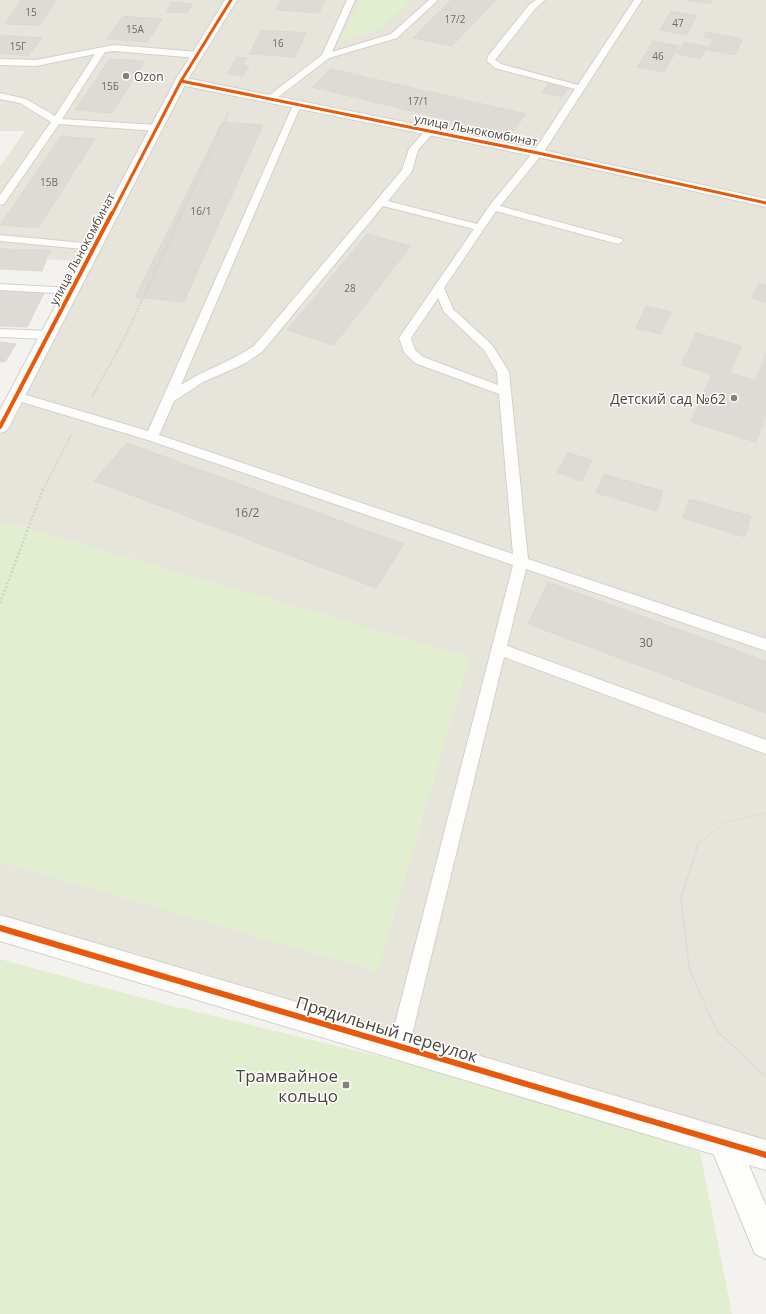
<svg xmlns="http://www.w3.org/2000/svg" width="766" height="1314" font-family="'Open Sans',sans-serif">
<rect width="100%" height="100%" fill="#f4f2ee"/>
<path fill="#e7e4dc" d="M0 0H766V1139L0 925V427L86 262 0 256V166L25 131H0Z"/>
<path fill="#e1eecf" d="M361 0H411L381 29 339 42Z
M3 521 470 657 378 972 0 862V526Z
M0 959 164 1004 440 1071 700 1152 732 1314H0Z"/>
<path fill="#dedbd6" stroke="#dcd9d4" d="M21 0H56L40 25 5 24Z
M281 0H325L319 13 276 10Z
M451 0H496L452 46 413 38Z
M687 0H713L710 4Z
M172 2 193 4 187 13 166 12Z
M671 11 697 16 686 35 660 30Z
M123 16 162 19 147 42 107 39Z
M261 30 306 33 295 57 249 54Z
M706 32 743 39 735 55 708 50 714 39 704 37Z
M0 35 42 38 28 56 0 53Z
M653 41 679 46 664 72 637 67Z
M685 42 708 47 700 59 677 54Z
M237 57 247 58 243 65 249 66 243 76 227 74Z
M110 59 145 61 112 113 75 110Z
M331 69 526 114 510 135 312 87Z
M549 83 569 87 562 97 542 92Z
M222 122 263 125 184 302 135 297Z
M61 136 95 139 38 228 0 225Z
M367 234 411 246 334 345 287 330Z
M0 249 50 250 42 271 0 269Z
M759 283 766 285V302L752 298Z
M0 290 44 293 27 327 0 326Z
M646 306 671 312 661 334 636 328Z
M696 333 741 346 730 373 756 381 766 354V415L756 442 691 422 712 374 681 365Z
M0 342 16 344 5 362H0Z
M127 443 404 544 376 588 94 481Z
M568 453 592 460 582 481 557 472Z
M604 474 663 491 657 511 596 493Z
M689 499 751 516 745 537 683 518Z
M548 582 766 661V713L528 624Z"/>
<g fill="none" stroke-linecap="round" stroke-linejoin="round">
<defs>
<path id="service" d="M347 0H355L332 52 391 34 429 0H438L397 38 329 58 273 101H267L266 99 267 97 322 55Z
M536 0H545L535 9 495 60 501 64 578 85 634 0H642L543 153 500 206 622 239 623 241 618 244 496 211 444 288 453 309 492 345 509 372 528 559 766 639V651L526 569 507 646 766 740V754L504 657 409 1047 406 1054 399 1057 392 1054 389 1047 513 565 148 440 12 399 10 396 12 393 16 392 148 431 294 103 297 102 301 105 181 385C204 370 230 362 254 346L402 170 409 149 427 129 430 128 435 131 418 150 412 171 388 201 477 224 490 205 534 151 575 89 495 68 487 61 488 56 529 5ZM383 206 474 229 399 338 404 352 415 363 499 394 513 554 159 435 174 401 203 382 244 364 262 352ZM438 298 444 312 484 350 497 372 498 385 423 357 415 350 411 338Z
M114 45 198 52 202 55 198 58 114 51 105 52 62 119 157 125 162 128 157 131 59 124 4 204 0 205V195L51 122 20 103 0 99V93L26 99 55 116 95 54 36 66 0 65V59L36 60Z
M0 235 94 244 99 247 94 250 0 241Z
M0 284 71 288 77 291 71 294 0 290Z
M0 329 48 331 52 332 54 335 52 338 48 339 0 337Z"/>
<path id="minor" d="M181 77 538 149 766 199V207L538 157 176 84 175 81 176 78Z
M724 1128 735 1132 766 1206V1259L755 1254 709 1143 713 1132Z"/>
<path id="tertiary" d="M225 0H237L187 81 9 427 6 431 0 433V410L175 81Z
M0 915 766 1140V1170L0 941Z"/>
</defs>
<use href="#service" stroke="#d2d0cb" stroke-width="2"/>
<use href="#minor" stroke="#d2d0cb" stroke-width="2"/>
<use href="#tertiary" stroke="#d2d0cb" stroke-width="2"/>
<path stroke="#d3d2cc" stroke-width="1.5" stroke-dasharray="1 1" stroke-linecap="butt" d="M182 214 228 113"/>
<path stroke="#d3d2cc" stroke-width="2" stroke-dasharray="1.5 1.5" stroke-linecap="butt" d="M92 397 124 339 182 213
M43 490 71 435"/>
<path stroke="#d3d2cc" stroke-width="2.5" stroke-dasharray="2 2" stroke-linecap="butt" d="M0 603 43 489"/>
<use href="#service" fill="#fdfdfc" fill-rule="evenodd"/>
<use href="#minor" fill="#fdfdfc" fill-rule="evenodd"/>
<use href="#tertiary" fill="#fdfdfc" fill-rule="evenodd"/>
<path stroke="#dbdbda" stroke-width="1" d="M696 849 698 844 724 823 766 813"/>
<path stroke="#dbdbda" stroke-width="1.5" d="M697 848 681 898 689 968 717 1031 766 1077"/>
<defs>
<path id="cycleway-far2" d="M181 81 538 153 766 203
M112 214 181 81 231 0"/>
<path id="cycleway-far1" d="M0 427 112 213"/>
<path id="cycleway" d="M0 928 766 1155"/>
</defs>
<use href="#cycleway-far2" stroke="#fff" stroke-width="4.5"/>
<use href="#cycleway-far1" stroke="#fff" stroke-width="6"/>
<use href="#cycleway" stroke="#fff" stroke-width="9"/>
<use href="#cycleway-far2" stroke="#e8590c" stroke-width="3"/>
<use href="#cycleway-far1" stroke="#e8590c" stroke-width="4"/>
<use href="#cycleway" stroke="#e8590c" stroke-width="6"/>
</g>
<g fill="#868178" stroke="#fff" stroke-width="1.5">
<circle cx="126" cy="76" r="4"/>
<circle cx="734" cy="398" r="4"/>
<rect x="342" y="1081" width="8" height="8" rx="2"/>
</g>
<g text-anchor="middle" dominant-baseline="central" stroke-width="3" stroke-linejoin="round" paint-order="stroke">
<g font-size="10" fill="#706a61">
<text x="31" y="12">15</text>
<text x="455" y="19">17/2</text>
<text x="678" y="23">47</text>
<text x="135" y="29">15А</text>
<text x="278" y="43">16</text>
<text x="18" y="46">15Г</text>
<text x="658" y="56">46</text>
<text x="110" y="86">15Б</text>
<text x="418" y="101">17/1</text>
<text x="49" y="182">15В</text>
<text x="201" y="211">16/1</text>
<text x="350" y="288">28</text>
</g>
<g font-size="12" fill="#4b4439" stroke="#fff" text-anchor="start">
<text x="134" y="76">Ozon</text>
</g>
<g font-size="12" fill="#4b4439" stroke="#fff">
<text transform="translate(476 130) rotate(11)">улица Льнокомбинат</text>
<text transform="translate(82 249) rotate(-62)">улица Льнокомбинат</text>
</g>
<g font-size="12" fill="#706a61">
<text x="247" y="512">16/2</text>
<text x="646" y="642">30</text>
</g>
<g font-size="14" fill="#4b4439" stroke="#fff" text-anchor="end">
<text x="726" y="398">Детский сад №62</text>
</g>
<g font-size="17" fill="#4b4439" stroke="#fff">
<text transform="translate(387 1029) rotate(17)">Прядильный переулок</text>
</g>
<g font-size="17" fill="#4b4439" stroke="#fff" text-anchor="end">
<text x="338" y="1075">Трамвайное<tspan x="338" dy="20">кольцо</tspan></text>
</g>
</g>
</svg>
